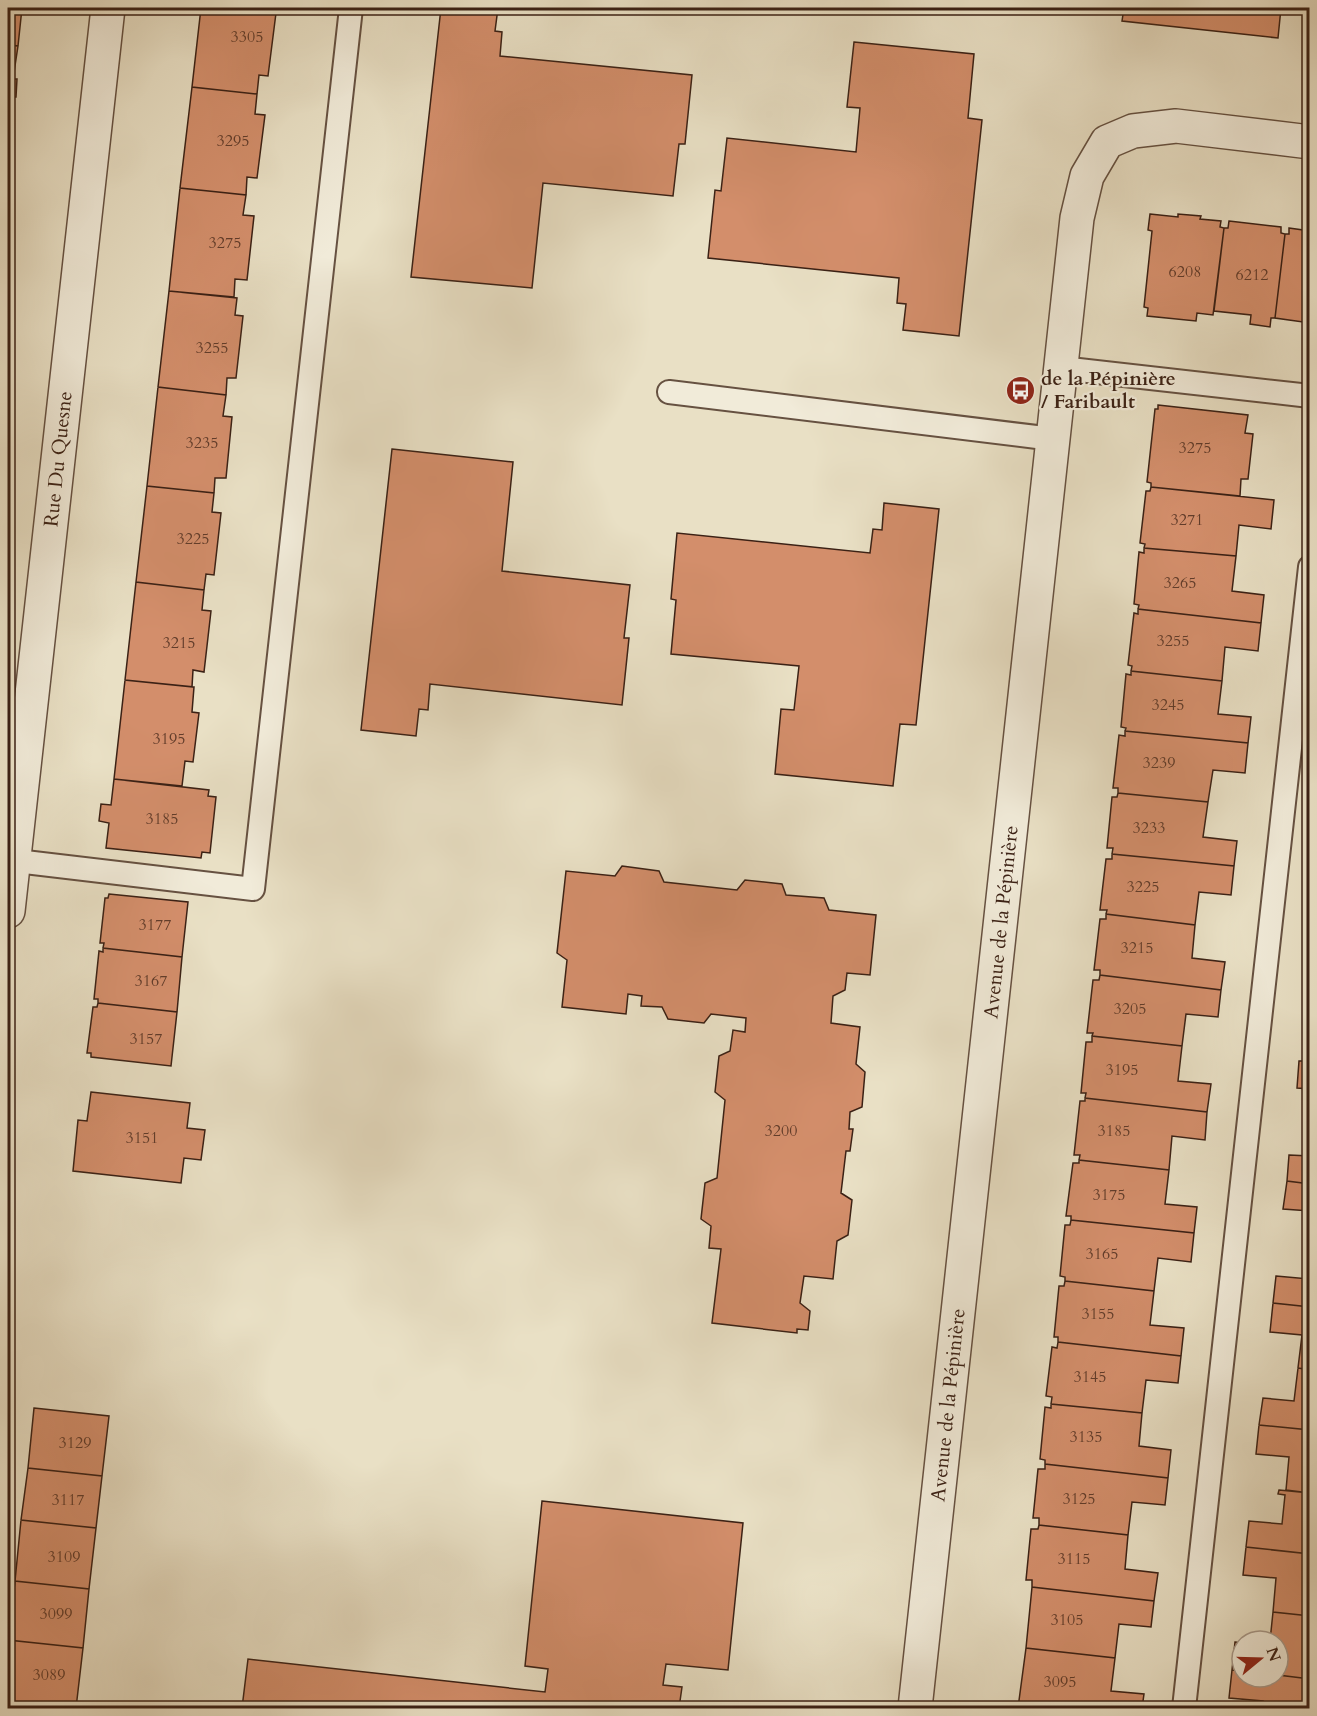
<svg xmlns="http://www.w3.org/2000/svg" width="1317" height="1716" font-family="Cardo,serif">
<rect width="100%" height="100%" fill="#e9e0c5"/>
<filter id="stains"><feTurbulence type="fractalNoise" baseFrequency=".00333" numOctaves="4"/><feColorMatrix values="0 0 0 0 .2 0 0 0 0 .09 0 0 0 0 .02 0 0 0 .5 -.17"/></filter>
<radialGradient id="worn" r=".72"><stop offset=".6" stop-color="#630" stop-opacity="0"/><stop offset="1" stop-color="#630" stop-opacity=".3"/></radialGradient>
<path fill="#d38e6b" stroke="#3b2115" stroke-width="1.5" d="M8 8H22L18 46 8 45Z
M201 8H266V12L276 13 268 76 259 75 257 94 192 87Z
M441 8H498L495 31 502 32 500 56 692 75 685 144H679L673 196 543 183 532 288 411 277Z
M1124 8H1281L1278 38 1122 21Z
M854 42 974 54 968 118 982 120 959 336 903 330 906 304 897 303 899 278 708 258 715 190 721 191 727 138 856 152 860 108 847 107Z
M8 45 18 46 13 79H17L16 97H11V99H8Z
M192 87 257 94 255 114 265 115 257 178 247 177 246 195 180 188Z
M180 188 246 195 243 215 254 216 247 280 235 279 234 297 169 291Z
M1150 214 1178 217V214L1201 216 1200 219 1221 221 1220 227 1224 228 1213 315 1197 313 1196 321 1147 316 1148 308 1144 307 1152 231 1148 230Z
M1229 221 1281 227V233L1285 234 1275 318H1271L1270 327 1250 324 1251 315 1214 311 1224 228H1228Z
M1289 228 1310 231V323L1275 318 1285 234H1289Z
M169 291 237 298 235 315 243 316 236 378H227L226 395 158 387Z
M158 387 226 395 223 416 232 417 226 478H215L214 493 147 486Z
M1158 405 1248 415 1245 433 1253 434 1248 479H1241L1240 496 1151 487V483L1147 482 1155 409H1158Z
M392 449 513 462 502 571 630 585 624 638H629L622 705 430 684 428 710 419 709 416 736 361 730Z
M147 486 214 493 212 512 221 513 214 575 206 574 204 590 136 582Z
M1151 487 1274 500 1271 529 1239 525 1236 556 1144 548 1145 544 1140 543 1146 491H1150Z
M884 503 939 509 916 725 900 724 893 786 775 774 781 709 794 710 799 666 671 654 676 600 671 599 677 533 870 553 873 529 882 530Z
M1144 548 1236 556 1232 591 1264 595 1261 623 1138 609 1139 605 1134 604 1139 552 1144 553Z
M136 582 204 590 202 610 211 611 204 672 193 670 192 687 125 680Z
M1138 609 1261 623 1258 651 1225 647 1222 681 1131 671 1132 666 1128 665 1134 613 1138 614Z
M1131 671 1222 681 1218 714 1251 717 1248 743 1125 731 1126 728 1121 727 1126 674 1131 675Z
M125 680 194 687 192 712 199 713 193 762 185 761 182 786 114 779Z
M1125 731 1248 743 1245 773 1213 770 1208 802 1118 793V788H1113L1119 735 1125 736Z
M114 779 209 790 208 796 216 797 210 853 202 852 201 858 106 848 109 823 99 821 101 804 111 805Z
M1118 793 1208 802 1203 837 1237 841 1234 866 1112 854 1113 848H1107L1112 797H1117Z
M1112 854 1234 866 1231 895 1199 892 1195 925 1106 914 1107 910H1100L1106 859H1112Z
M622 866 659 871 664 882 737 890 745 880 782 884 786 895 824 898 829 910 876 915 870 975 847 973 845 990 833 996 831 1023 860 1027 856 1064 865 1072 862 1107 850 1112 849 1129H853L850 1151H846L841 1193 852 1200 848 1235 837 1241 833 1279 804 1276 800 1303 810 1311 808 1330 797 1329V1333L712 1323 721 1249 709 1248 711 1226 701 1219 705 1183 717 1178 725 1100 715 1092 719 1056 730 1051 733 1030 745 1032 746 1018 711 1014 704 1023 668 1019 662 1007 641 1006 642 996 628 994 626 1014 562 1007 567 960 557 953 566 871 615 876Z
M109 894 188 902 182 957 103 948 104 943H100L105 898H108Z
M1106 914 1195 925 1192 958 1225 962 1221 990 1100 975V970H1094L1100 919H1106Z
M103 948 182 957 177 1012 98 1003V999H94L99 951 103 952Z
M1100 975 1221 990 1218 1017 1186 1014 1182 1046 1092 1036 1093 1033H1087L1093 980H1099Z
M98 1003 177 1012 171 1066 91 1057V1053H87L93 1007H97Z
M1092 1036 1182 1046 1178 1081 1211 1084 1207 1112 1085 1098 1086 1093H1081L1086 1042H1092Z
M1299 1061H1310V1089L1297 1088Z
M91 1092 190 1103 187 1128 205 1130 201 1160 184 1158 181 1183 73 1171 78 1120 87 1121Z
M1085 1098 1207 1112 1205 1140 1172 1136 1169 1170 1079 1160 1080 1155H1074L1080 1101H1085Z
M1289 1155 1310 1156V1184L1287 1181Z
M1079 1160 1169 1170 1165 1204 1197 1207 1194 1233 1071 1220V1216H1066L1073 1163H1079Z
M1287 1181 1310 1184V1211L1283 1209Z
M1071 1220 1194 1233 1191 1262 1158 1258 1154 1291 1065 1281V1277L1060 1276 1065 1225H1070Z
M1276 1276 1309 1279 1310 1277V1307L1273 1303Z
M1065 1281 1154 1291 1150 1325 1184 1328 1181 1356 1058 1342V1337H1054L1059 1286H1064Z
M1273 1303 1310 1307V1370L1298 1368 1302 1335 1270 1332Z
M1058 1342 1181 1356 1178 1383 1146 1380 1142 1413 1051 1404 1052 1397 1046 1396 1052 1347 1057 1348Z
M1298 1368 1310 1370V1430L1259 1425 1263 1398 1294 1401Z
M1051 1404 1142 1413 1139 1446 1171 1450 1168 1478 1045 1464V1460L1040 1459 1045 1407 1051 1408Z
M34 1408 109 1416 102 1476 28 1468Z
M1259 1425 1310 1430V1493L1286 1490 1289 1457 1256 1454Z
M1045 1464 1168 1478 1165 1505 1132 1502 1128 1535 1039 1525V1518H1033L1038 1469H1045Z
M28 1468 102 1476 96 1528 21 1520Z
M1279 1490 1310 1493V1554L1246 1547 1249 1521 1282 1524 1285 1495 1278 1494Z
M542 1501 743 1523 728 1670 666 1664 663 1685 682 1687 679 1708H242L248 1659 545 1692 548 1669 525 1666Z
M21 1520 96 1528 89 1589 15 1581Z
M1039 1525 1128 1535 1125 1569 1158 1573 1154 1601 1032 1587V1580H1026L1031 1529H1038Z
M1246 1547 1310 1554V1616L1273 1612 1276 1578 1243 1575Z
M15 1581 89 1589 83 1648 8 1640Z
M1032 1587 1154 1601 1151 1627 1119 1624 1115 1658 1026 1648Z
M1273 1612 1310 1616V1679L1278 1675V1641H1270Z
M8 1640 83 1648 76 1708H48L8 1704Z
M1235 1642 1242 1643V1671L1232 1670Z
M1026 1648 1115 1658 1111 1691 1144 1694 1142 1708H1018Z
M1232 1670 1242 1671V1677H1278V1675L1310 1679V1708H1262L1263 1701 1229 1698Z
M8 1704 48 1708H8Z"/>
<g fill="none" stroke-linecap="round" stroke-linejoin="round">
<defs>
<path id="lane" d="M1061 368 1310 396
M669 392 1053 439
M8 860 253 889 351 8
M1184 1708 1310 567"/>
<path id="street" d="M8 911 108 8
M915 1708 1077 218 1087 176 1107 142 1133 131 1176 126 1310 142"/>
</defs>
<use href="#lane" stroke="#665141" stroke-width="26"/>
<use href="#street" stroke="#665141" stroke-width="36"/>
<use href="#lane" stroke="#f1ebd9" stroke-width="22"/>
<use href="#street" stroke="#f1ebd9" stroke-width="33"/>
</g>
<defs>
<symbol id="bus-disc" viewBox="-11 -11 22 22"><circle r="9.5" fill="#8f2418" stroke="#f1ebd9"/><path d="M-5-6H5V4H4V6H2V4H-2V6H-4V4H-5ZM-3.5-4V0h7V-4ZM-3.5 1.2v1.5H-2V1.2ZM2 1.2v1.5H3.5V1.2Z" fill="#fff"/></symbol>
</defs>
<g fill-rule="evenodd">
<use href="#bus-disc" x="1004" y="374" width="33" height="33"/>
</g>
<g text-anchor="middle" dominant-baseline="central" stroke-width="4.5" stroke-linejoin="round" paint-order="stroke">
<g font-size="16" fill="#613c2a">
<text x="247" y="37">3305</text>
<text x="233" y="141">3295</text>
<text x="225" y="243">3275</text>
<text x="1185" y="272">6208</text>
<text x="1252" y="275">6212</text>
<text x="212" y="348">3255</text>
<text x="202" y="443">3235</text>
<text x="1195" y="448">3275</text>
<text x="1187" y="520">3271</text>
<text x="193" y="539">3225</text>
<text x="1180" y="583">3265</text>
<text x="1173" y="641">3255</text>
<text x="179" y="643">3215</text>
<text x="1168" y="705">3245</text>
<text x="169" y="739">3195</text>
<text x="1159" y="763">3239</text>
<text x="162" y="819">3185</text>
<text x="1149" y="828">3233</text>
<text x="1143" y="887">3225</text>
<text x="155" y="925">3177</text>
<text x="1137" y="948">3215</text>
<text x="151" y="981">3167</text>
<text x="1130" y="1009">3205</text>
<text x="146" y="1039">3157</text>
<text x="1122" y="1070">3195</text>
<text x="781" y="1131">3200</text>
<text x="1114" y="1131">3185</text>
<text x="142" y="1138">3151</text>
<text x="1109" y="1195">3175</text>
<text x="1102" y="1254">3165</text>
<text x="1098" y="1314">3155</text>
<text x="1090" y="1377">3145</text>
<text x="1086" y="1437">3135</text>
<text x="75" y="1443">3129</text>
<text x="1079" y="1499">3125</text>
<text x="68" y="1500">3117</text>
<text x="64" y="1557">3109</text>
<text x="1074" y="1559">3115</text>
<text x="56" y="1614">3099</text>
<text x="1067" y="1620">3105</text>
<text x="49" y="1675">3089</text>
<text x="1060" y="1682">3095</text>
</g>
<g font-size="20" font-weight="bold" fill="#3b2115" stroke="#f1ebd9" text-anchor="start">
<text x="1041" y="378">de la Pépinière<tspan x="1041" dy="23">/ Faribault</tspan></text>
</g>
<g font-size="20" fill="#3b2115" stroke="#f1ebd9">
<text transform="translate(58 459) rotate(-84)">Rue Du Quesne</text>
<text transform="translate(1001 922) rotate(-84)">Avenue de la Pépinière</text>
<text transform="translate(948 1405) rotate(-84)">Avenue de la Pépinière</text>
</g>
</g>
<rect width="1317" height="1716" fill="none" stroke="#e9e0c5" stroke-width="30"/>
<rect x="9" y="9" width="1299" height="1698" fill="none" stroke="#3b2115" stroke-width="3"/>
<rect x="15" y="15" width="1287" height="1686" fill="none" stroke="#3b2115" stroke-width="1.5"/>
<g transform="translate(1260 1659) rotate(71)"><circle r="28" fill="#f1ebd9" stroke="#a89a8b" stroke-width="1.5"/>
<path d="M0-4.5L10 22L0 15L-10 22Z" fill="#8f2418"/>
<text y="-9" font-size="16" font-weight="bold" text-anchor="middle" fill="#3b2115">N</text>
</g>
<rect width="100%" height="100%" filter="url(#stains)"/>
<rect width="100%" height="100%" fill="url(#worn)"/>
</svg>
